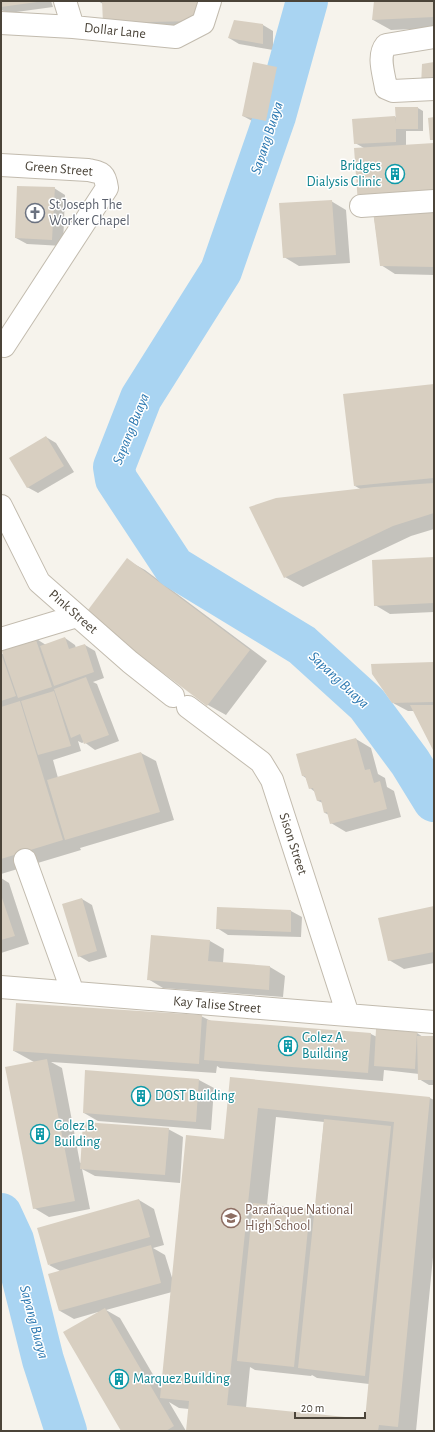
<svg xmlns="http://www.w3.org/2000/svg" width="435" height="1432" font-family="'Alegreya Sans',sans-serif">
<rect width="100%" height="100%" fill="#f6f3ec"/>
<path fill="#0003" fill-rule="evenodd" d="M1 1H51L53 7 9 13 1 10Z
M98 1H219L212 29 118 31 103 4Z
M375 1H434V28L391 30 373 20Z
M263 25 273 31V50L239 44 229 38Z
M276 68 287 74 277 126 254 122 243 116Z
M418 108 423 111V131H406V146L434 144V275L395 274 381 265 364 148 355 143 395 117 397 118Z
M54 188 65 195 63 246 27 244 16 238Z
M331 201 346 210 350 263 299 266 284 257Z
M434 385V529L411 536 303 587 285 577 362 490 355 486Z
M46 437 56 443 74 472 38 493 27 487Z
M434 558V612L390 614 375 605Z
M127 560 145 570 267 661 226 715 208 705 87 614Z
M35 638 46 645 65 638 75 645 76 648 85 645 95 651 104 678 93 682 97 684 119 741 95 750 84 742 82 743 78 741 81 751 53 760 58 778 141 753 156 761 174 820 80 848 81 850 1 874V653L5 655Z
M434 663V749L414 711H408L393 703Z
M356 739 371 748 378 774 385 778 387 787 394 791 401 817 346 832 331 823 329 815 325 813 323 803 318 801 315 792 310 788 306 778 303 776Z
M1 878 9 883 29 944 1 953Z
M82 899 92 905 107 957 89 962 79 956Z
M434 907V963L404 969 389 960Z
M218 908 291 911 302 917 301 937 228 935 217 928Z
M210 941 224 949 223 963 270 967 285 976 283 997 163 988 148 979Z
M201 1016 211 1021 371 1034 377 1037 417 1033 423 1037H434V1085H429L419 1079V1074L384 1070 383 1081 220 1068 217 1066 216 1073 51 1062 62 1068 80 1163 168 1129 183 1137 180 1183 95 1176 82 1169 90 1209 49 1217 34 1208V1062L14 1051Z
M231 1078 430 1098 434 1100V1247L416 1431H187L189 1409 179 1408 169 1402 186 1431H122L98 1312 74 1319 60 1311V1271L49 1265 139 1200 154 1209 164 1245 153 1248 165 1255 173 1281 225 1140ZM276 1117 324 1122 315 1213 310 1210 267 1205ZM172 1292 162 1390 120 1318 106 1310ZM250 1367 255 1370 311 1376 312 1375 317 1378 369 1384 366 1421 246 1408Z
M199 1080 214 1088 211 1130 98 1121 84 1113Z"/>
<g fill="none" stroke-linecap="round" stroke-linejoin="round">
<path stroke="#a9d4f2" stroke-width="42" d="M307 1 275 116 221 271 141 398 114 467 116 479 174 567 302 645 367 704 410 762 434 801
M1 1214 13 1240 43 1360 66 1431"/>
</g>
<path fill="#d8cfc1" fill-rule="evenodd" d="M1 1H37V2L1 7Z
M102 1H202L197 21 103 23Z
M374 1H434V17L372 20Z
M234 20 263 24V44L228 38Z
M253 62 277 67 266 121 242 116Z
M434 62V84L421 86 422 64Z
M395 107H418V129H396V142L354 144 352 119 395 116 396 123Z
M434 117V140H430L428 118Z
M434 143V199L358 204 354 148Z
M17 186 55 187 52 240 15 238Z
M332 200 336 255 283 258 279 203Z
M373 211H434V267L380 266Z
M434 384V478L354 486 343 394Z
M46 436 64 466 27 488 9 458Z
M434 483V513L393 526 284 578 249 507 276 498 374 487Z
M434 557V603L374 606 372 560Z
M127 558 250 650 207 706 85 614Z
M35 637 52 687 18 698 1 649Z
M65 637 69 649 85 644 94 672 54 686 40 646Z
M1 653 16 696 1 701Z
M434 662V702L392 703 372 674 371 664Z
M86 677 109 735 84 744 80 734 71 738 54 689Z
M54 691 71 746 38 755 21 701Z
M20 701 63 840 1 859V707Z
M410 705H434V752Z
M356 738 365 770 370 769 374 783 380 781 387 809 330 824 327 812 324 813 321 800 317 801 313 788 309 789 305 776H302L296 754Z
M141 752 160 812 65 840 47 780Z
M1 895 15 936 1 940Z
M82 898 97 951 78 957 62 904Z
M434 906V952L388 961 378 918Z
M217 907 291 910V932L216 929Z
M151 935 210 940 208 961 270 966 269 990 147 980Z
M16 1003 202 1015 199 1064 13 1051Z
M207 1020 371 1033 368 1073 204 1060Z
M376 1029 417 1032 415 1069 374 1066Z
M417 1036H434V1080H418Z
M47 1059 75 1201 33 1209 5 1067Z
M85 1070 199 1079 196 1122 83 1113Z
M230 1077 430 1097 398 1427 379 1425 378 1431H186L189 1401 160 1398 186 1135 224 1139ZM258 1108 394 1122 365 1419 227 1405Z
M324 1119 391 1126 365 1376 298 1368Z
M83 1122 169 1128 165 1175 80 1169Z
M139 1199 150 1237 48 1265 37 1228Z
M253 1203 310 1209 294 1367 237 1361Z
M151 1245 161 1283 59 1311 48 1274Z
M105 1308 174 1426 166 1431H121L63 1332Z"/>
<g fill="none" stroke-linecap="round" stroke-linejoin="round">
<defs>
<path id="minor" d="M65 1 73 27
M1 23 73 27 176 37 203 23 210 1
M434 37 386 45C377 56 384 74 386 88L393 91 434 89
M1 165 88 170C102 173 105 173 107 188L4 346
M361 206 434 201
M1 506 39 582 130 662 173 696
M1 639 77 616
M188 707 261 762 272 780 348 1015
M25 860 73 993
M1 987 434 1022"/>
</defs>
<use href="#minor" stroke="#c2bbae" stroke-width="24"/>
<use href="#minor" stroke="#fff" stroke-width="22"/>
</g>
<defs>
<symbol id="building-ring" viewBox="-11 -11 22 22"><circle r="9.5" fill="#fff" stroke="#0f9aa8" stroke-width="1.5"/><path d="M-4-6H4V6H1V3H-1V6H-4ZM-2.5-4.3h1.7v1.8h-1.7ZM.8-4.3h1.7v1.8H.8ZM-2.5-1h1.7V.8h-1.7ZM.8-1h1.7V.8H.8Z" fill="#0f9aa8"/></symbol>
<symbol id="church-ring" viewBox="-11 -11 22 22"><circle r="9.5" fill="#fff" stroke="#6b7280" stroke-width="1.5"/><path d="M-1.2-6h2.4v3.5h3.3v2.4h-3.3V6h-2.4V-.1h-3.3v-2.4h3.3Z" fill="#6b7280"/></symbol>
<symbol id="school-ring" viewBox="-11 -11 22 22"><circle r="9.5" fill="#fff" stroke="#8d6e63" stroke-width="1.5"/><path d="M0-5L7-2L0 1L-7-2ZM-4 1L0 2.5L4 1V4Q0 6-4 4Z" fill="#8d6e63"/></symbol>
</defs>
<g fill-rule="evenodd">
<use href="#building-ring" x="384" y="163" width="22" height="22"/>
<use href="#church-ring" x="24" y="202" width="22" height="22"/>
<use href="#building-ring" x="277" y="1035" width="22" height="22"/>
<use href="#building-ring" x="130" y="1085" width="22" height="22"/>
<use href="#building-ring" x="29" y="1123" width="22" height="22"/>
<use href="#school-ring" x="220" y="1207" width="22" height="22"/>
<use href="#building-ring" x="108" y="1368" width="22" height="22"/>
</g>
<g text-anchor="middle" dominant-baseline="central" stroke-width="3" stroke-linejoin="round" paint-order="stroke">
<g font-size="14" fill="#4b4439" stroke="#fff">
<text transform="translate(115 31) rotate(6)">Dollar Lane</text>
<text transform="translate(59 169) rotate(5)">Green Street</text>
<text transform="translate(73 612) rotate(41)">Pink Street</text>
<text transform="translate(293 844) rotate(72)">Sison Street</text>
<text transform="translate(217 1005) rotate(5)">Kay Talise Street</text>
</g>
<g font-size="14" fill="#0d838f" stroke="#fff" text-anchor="start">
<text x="381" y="166" text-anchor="end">Bridges<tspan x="381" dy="16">Dialysis Clinic</tspan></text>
<text x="302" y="1038">Golez A.<tspan x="302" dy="16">Building</tspan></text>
<text x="155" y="1096">DOST Building</text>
<text x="54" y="1126">Golez B.<tspan x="54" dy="16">Building</tspan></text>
<text x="133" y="1379">Marquez Building</text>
</g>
<g font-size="14" fill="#5b616d" stroke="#fff" text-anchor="start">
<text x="49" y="205">St Joseph The<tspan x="49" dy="16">Worker Chapel</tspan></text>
</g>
<g font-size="14" fill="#785e54" stroke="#fff" text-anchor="start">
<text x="245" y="1210">Parañaque National<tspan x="245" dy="16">High School</tspan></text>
</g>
<g font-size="15" font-style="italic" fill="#2e7ab2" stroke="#fff">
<text transform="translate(267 138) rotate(-72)">Sapang Buaya</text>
<text transform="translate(131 429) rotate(-68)">Sapang Buaya</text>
<text transform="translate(339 680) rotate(43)">Sapang Buaya</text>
<text transform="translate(34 1322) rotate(75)">Sapang Buaya</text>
</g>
</g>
<rect width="435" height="1432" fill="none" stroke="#4b4439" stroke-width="4"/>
<path d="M295 1412v6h70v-6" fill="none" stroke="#4b4439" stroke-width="2"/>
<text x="301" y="1412" font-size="12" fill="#4b4439" stroke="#ffffff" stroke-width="3" paint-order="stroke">20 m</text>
</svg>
